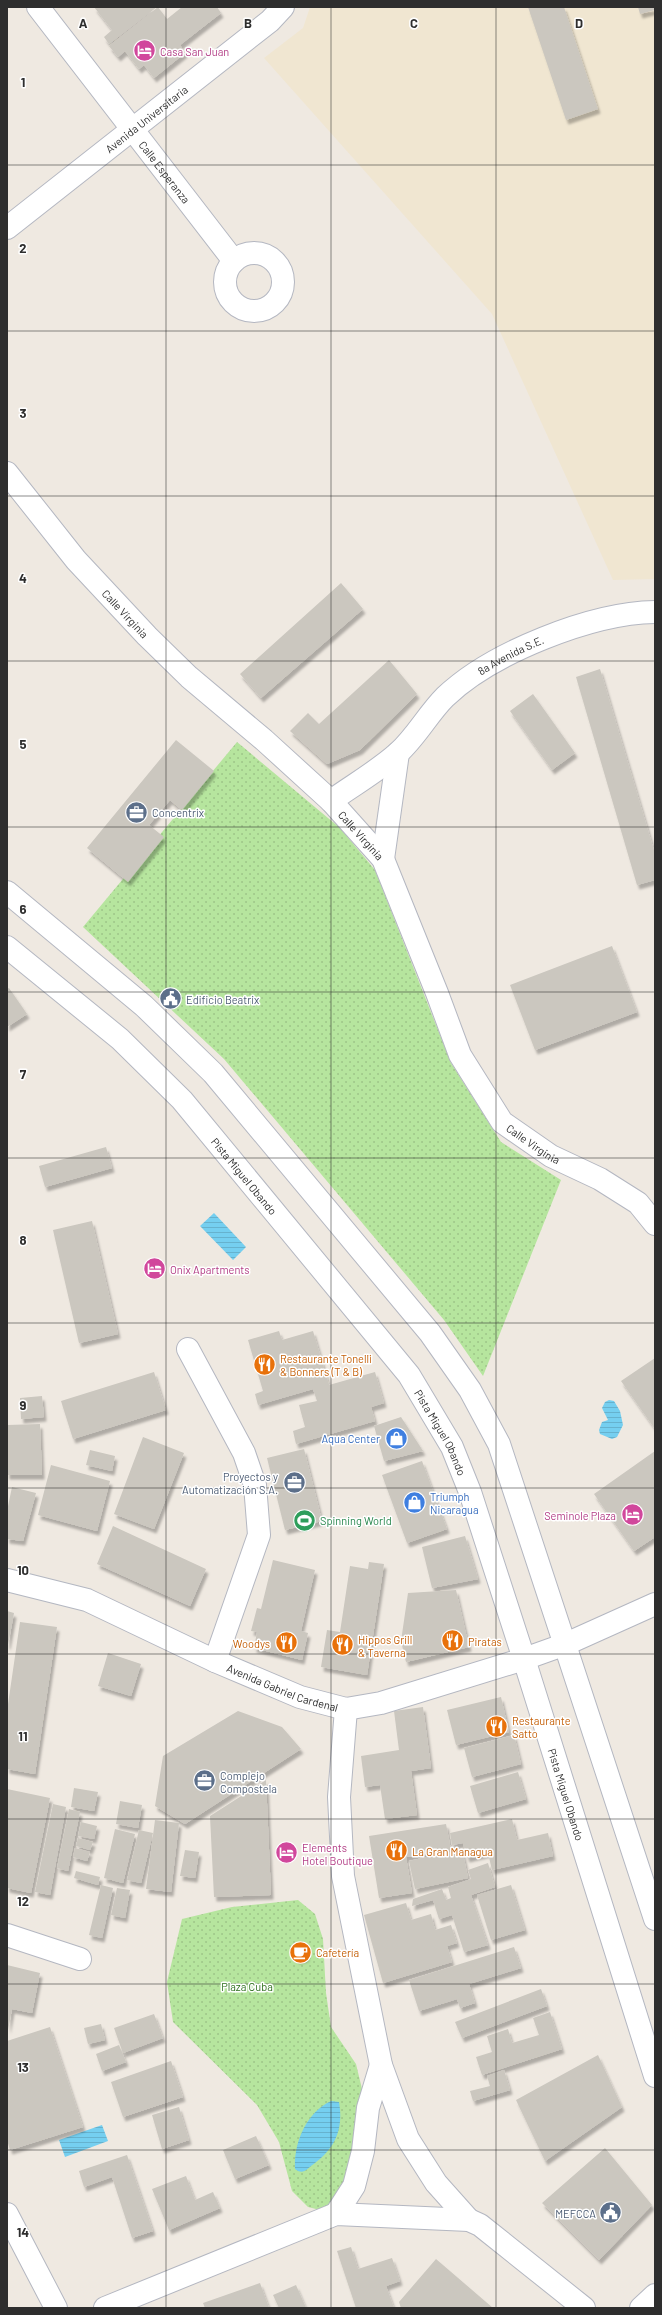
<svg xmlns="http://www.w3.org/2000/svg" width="662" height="2315" font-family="Barlow,sans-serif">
<defs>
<pattern id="green-dots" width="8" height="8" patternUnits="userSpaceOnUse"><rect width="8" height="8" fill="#b6e59e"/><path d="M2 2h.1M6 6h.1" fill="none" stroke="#9dc588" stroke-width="1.8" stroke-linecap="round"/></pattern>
<pattern id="water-rules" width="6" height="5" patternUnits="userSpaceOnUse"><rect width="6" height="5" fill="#75cff0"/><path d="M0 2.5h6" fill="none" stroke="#66b2ce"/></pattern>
<filter id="shadow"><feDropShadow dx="2.5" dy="4.5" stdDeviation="1" flood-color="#0004"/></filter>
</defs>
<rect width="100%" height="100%" fill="#efe9e1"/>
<path fill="#f0e6d1" d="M310 7H655V579L613 580 492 314 264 58 303 28Z"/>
<path fill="url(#green-dots)" d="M237 742 340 828 375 870 451 1063 501 1142 561 1180 483 1376 444 1320 224 1059 83 927Z
M298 1900 315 1914 323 1939 326 1993 331 2027 356 2064 362 2089 361 2118 344 2202 320 2210 308 2207 292 2191 279 2142 257 2105 173 2022 167 1982 182 1919 232 1907Z"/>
<path fill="url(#water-rules)" d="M214 1213 246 1247 233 1260 200 1226Z
M609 1400 614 1401 620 1411 623 1425 617 1437 612 1439 600 1434 599 1430 602 1422 608 1420 602 1408 605 1402Z
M331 2101 339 2102C344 2131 334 2150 311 2166 306 2170 304 2173 298 2171L295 2169C294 2142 306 2113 331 2101Z
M102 2125 108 2141 65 2157 59 2140Z"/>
<path fill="#cbc7bf" filter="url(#shadow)" d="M94 7H157L109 44 104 37 112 30Z
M158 7 167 19 182 7H217L221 13 180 45 185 53 154 78 144 65 139 69 125 51 118 57 109 46Z
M528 7H564L598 109 566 120Z
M638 7H655V10L640 14Z
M341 583 363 609 261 698 240 674Z
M389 660 417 694 360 750 327 764 290 731 308 713 319 724Z
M600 669 655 854V880L637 885 576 677Z
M533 694 575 753 552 770 510 711Z
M176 740 214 771 182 810 170 800 149 825 164 837 128 882 87 848Z
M612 946 637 1012 535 1050 510 985Z
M9 988 27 1014 7 1027V989Z
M106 1147 112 1168 45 1187 39 1166Z
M92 1221 118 1334 79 1343 53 1230Z
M279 1331 282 1340 313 1331 329 1385 375 1372 384 1403 371 1407 375 1421 296 1444 293 1431 305 1427 299 1405 317 1401 313 1389 258 1405 255 1394 263 1391 248 1340Z
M655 1358V1429L621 1381Z
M154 1372 166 1410 73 1439 61 1401Z
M42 1396 44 1417 21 1419 20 1398Z
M401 1417 423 1451 384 1461 374 1426Z
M40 1424 42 1475H7V1425Z
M143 1437 184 1453 154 1529 114 1514Z
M304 1449 322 1521 285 1530 267 1458Z
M90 1450 115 1456 112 1471 86 1465Z
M655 1451V1537L634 1551 594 1494Z
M422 1461 447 1529 407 1543 382 1475Z
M51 1465 110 1481 97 1531 38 1515Z
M12 1487 36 1493 23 1541 7 1539V1511Z
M113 1526 206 1569 190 1606 97 1564Z
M465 1536 478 1579 432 1588 422 1547Z
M273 1560 315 1570 301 1631 308 1633 302 1660 254 1648 257 1632 251 1631 257 1608 261 1609Z
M369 1562 384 1564 367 1675 321 1667 327 1630 340 1632 350 1566 368 1569Z
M456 1590 469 1647 406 1662 401 1641 408 1593Z
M7 1611 14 1613 8 1645H7Z
M20 1622 57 1627 35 1774 7 1769V1711Z
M108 1653 141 1664 131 1696 98 1686Z
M501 1697 509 1732 456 1745 447 1710Z
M423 1707 431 1768 411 1771 417 1815 385 1819 380 1785 365 1787 361 1756 399 1750 394 1711Z
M238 1711 282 1727 301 1749 185 1824 155 1806 163 1756Z
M514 1735 521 1764 472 1777 464 1748Z
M518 1772 526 1799 478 1813 470 1786Z
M266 1780 271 1895 214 1897 210 1816Z
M74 1788 98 1792 94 1811 71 1807Z
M7 1789 50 1798 31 1893 7 1888Z
M120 1801 142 1805 138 1828 116 1824Z
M53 1804 66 1807 50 1895 35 1892Z
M69 1809 80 1812 68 1871 57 1868Z
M512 1819 517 1840 548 1833 553 1856 492 1870 488 1853 467 1858 463 1843 452 1845 450 1833Z
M155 1820 179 1823 171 1892 146 1889Z
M81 1822 97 1826 94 1839 78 1836Z
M446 1824 451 1850 406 1857 412 1893 379 1898 369 1836Z
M115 1829 135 1834 123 1883 104 1878Z
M139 1830 153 1833 141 1883 127 1880Z
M78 1838 93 1842 90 1850 76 1846Z
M75 1848 90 1852 87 1861 73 1857Z
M462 1849 468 1878 415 1889 409 1861Z
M185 1850 199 1852 195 1878 180 1876Z
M488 1863 495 1887 471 1895 488 1945 464 1952 452 1915 439 1919 433 1900 412 1906 413 1899 442 1889 446 1900 451 1898 448 1887 471 1879 468 1870Z
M76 1871 100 1877 98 1885 74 1878Z
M101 1885 113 1888 102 1938 89 1935Z
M511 1885 525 1930 491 1940 477 1895Z
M117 1888 130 1890 125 1918 111 1915Z
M406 1903 411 1920 431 1914 435 1930 451 1925 457 1943 447 1946 452 1962 383 1983 364 1915Z
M304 1944 307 1957 297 1960 293 1947Z
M514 1947 521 1968 469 1984 475 2003 460 2008 457 1999 419 2011 409 1980Z
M7 1965 40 1973 32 2013 12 2009 8 2030Z
M541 1989 547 2006 462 2038 455 2022Z
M550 2012 562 2049 482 2075 476 2057 492 2052 487 2036 508 2029 512 2043 539 2035 533 2018Z
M154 2014 163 2038 123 2053 114 2028Z
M101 2024 105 2040 88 2044 84 2028Z
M50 2027 83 2127 10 2150 7 2140V2041Z
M119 2045 126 2062 102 2071 96 2054Z
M598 2055 622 2107 545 2161 516 2100Z
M171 2061 183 2097 123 2117 111 2082Z
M504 2070 510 2090 473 2101 470 2091 490 2086 487 2076Z
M179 2107 189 2140 162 2149 152 2115Z
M256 2136 269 2165 235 2179 223 2150Z
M605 2148 652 2205 599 2260 542 2203Z
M127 2155 153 2231 132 2238 112 2177 84 2187 79 2171Z
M186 2176 195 2200 213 2192 220 2208 169 2230 152 2189Z
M351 2247 358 2269 392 2258 400 2281 386 2286 394 2308H356L337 2251Z
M436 2259 493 2308H401L399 2302Z
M260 2283 269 2308H205L203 2303Z
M296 2285 306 2308H279L273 2295Z"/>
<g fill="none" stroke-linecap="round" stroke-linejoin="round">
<defs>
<g id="minor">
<path id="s1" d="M38 7 234 261"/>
<circle cx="254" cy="282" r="29"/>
<path id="s2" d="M7 473 76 560 147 636 189 677 264 740 331 801 383 859 437 993 460 1055 502 1122 551 1156 600 1179 638 1203 655 1224"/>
<path id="s3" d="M331 801C353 785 378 771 398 753 416 737 428 714 445 697 491 653 591 613 655 612"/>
<path d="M383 859 398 753"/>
<path d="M188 1349 244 1453 255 1485 259 1535 215 1661"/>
<path d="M566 1644 655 1604"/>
<path d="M346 1709 339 1797 343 1876 381 2065 408 2139 436 2183 469 2220"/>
<path d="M7 1935 80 1959"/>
<path d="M7 2214 56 2308"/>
<path d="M336 2214 354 2186 363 2151 368 2108 381 2065"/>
<path d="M105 2308 336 2214 469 2220 480 2225 584 2308"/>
<path d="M641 2308 655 2295"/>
</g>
<g id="tertiary">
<path id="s4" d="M7 228 270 21 283 7"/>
<path id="s5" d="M7 1580 87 1600 215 1661 300 1697 346 1709 381 1703 524 1659 566 1644"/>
</g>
<g id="secondary">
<path d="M7 892 144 1006 213 1073 430 1333 470 1390 499 1444 655 1919"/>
<path id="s6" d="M7 947 120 1039 182 1100 409 1375 452 1447 470 1492 524 1659 655 2076"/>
</g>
</defs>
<use href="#minor" stroke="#b4b7c1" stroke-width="24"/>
<use href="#tertiary" stroke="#b4b7c1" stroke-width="24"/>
<use href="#secondary" stroke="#b4b7c1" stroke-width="24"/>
<use href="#minor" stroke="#fff" stroke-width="22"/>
<use href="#tertiary" stroke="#fff" stroke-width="22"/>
<use href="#secondary" stroke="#fff" stroke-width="22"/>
</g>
<path fill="none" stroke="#2e2e2e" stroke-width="1" stroke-opacity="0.55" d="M166 7V2308M331 7V2308M496 7V2308M7 165H655M7 331H655M7 496H655M7 661H655M7 827H655M7 992H655M7 1158H655M7 1323H655M7 1488H655M7 1654H655M7 1819H655M7 1984H655M7 2150H655"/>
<defs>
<symbol id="hotel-disc" viewBox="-11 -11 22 22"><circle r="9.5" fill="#d1479c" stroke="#fff"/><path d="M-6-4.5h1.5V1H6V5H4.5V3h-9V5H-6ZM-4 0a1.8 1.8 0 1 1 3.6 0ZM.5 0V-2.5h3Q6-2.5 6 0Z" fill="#fff"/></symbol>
<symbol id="office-disc" viewBox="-11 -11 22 22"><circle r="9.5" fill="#5c6f8a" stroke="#fff"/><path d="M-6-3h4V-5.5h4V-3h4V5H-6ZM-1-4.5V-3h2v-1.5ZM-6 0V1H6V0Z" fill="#fff"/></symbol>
<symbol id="civic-disc" viewBox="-11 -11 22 22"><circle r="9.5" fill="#5c6f8a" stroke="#fff"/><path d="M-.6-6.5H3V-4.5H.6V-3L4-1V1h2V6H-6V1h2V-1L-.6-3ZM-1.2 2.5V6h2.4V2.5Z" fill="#fff"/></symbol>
<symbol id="restaurant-disc" viewBox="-11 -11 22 22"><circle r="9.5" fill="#e8710a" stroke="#fff"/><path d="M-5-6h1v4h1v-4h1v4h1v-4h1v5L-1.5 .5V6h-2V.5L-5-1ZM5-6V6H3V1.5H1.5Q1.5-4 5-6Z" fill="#fff"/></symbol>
<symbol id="shop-disc" viewBox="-11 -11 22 22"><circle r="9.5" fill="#3f7fe0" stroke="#fff"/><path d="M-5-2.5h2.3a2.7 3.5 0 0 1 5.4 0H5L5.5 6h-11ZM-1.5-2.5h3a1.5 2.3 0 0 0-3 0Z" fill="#fff"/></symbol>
<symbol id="stadium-disc" viewBox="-11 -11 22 22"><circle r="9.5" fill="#2e9e5b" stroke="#fff"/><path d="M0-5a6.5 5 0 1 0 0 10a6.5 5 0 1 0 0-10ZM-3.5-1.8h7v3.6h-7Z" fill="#fff"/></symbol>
<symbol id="cafe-disc" viewBox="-11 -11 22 22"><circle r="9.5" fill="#e8710a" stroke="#fff"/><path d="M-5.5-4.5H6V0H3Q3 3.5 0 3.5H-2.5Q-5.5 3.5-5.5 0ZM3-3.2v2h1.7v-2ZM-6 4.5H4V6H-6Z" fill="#fff"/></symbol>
</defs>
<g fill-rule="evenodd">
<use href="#hotel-disc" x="132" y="38" width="25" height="25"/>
<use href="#office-disc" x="124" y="800" width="25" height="25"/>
<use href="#civic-disc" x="158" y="986" width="25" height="25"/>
<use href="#hotel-disc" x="142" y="1256" width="25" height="25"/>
<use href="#restaurant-disc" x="252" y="1352" width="25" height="25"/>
<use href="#shop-disc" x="384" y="1426" width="25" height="25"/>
<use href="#office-disc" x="282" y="1470" width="25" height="25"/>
<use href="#shop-disc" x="402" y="1490" width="25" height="25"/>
<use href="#hotel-disc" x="620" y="1502" width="25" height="25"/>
<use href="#stadium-disc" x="292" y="1508" width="25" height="25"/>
<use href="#restaurant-disc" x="440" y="1628" width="25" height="25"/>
<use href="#restaurant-disc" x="274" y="1630" width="25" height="25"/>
<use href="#restaurant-disc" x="330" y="1632" width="25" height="25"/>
<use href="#restaurant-disc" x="484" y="1714" width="25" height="25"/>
<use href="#office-disc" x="192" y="1768" width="25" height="25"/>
<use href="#restaurant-disc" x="384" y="1838" width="25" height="25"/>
<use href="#hotel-disc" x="274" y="1840" width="25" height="25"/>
<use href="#cafe-disc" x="288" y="1940" width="25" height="25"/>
<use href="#civic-disc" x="598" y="2200" width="25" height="25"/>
</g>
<g text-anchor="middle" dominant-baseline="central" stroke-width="3" stroke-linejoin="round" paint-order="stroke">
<g font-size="11" fill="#b23c85" stroke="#fff" text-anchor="start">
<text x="160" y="51">Casa San Juan</text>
<text x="170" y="1269">Onix Apartments</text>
<text x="616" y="1515" text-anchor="end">Seminole Plaza</text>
<text x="302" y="1847">Elements<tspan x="302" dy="13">Hotel Boutique</tspan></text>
</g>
<g font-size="11" fill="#2e2e2e" stroke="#fff">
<text stroke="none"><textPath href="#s4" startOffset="177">Avenida Universitaria</textPath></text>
<text stroke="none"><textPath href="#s1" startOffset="208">Calle Esperanza</textPath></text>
<text stroke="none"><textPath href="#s2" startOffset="184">Calle Virginia</textPath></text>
<text stroke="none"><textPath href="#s3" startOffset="234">8a Avenida S.E.</textPath></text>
<text stroke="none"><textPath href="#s2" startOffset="508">Calle Virginia</textPath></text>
<text stroke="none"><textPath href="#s2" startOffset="868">Calle Virginia</textPath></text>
<text stroke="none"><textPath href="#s6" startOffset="331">Pista Miguel Obando</textPath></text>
<text stroke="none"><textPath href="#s6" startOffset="655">Pista Miguel Obando</textPath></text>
<text stroke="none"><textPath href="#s5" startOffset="297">Avenida Gabriel Cardenal</textPath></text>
<text stroke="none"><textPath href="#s6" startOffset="1039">Pista Miguel Obando</textPath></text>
</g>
<g font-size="11" fill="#4e5e75" stroke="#fff" text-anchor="start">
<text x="152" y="812">Concentrix</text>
<text x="186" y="999">Edificio Beatrix</text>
<text x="278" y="1476" text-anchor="end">Proyectos y<tspan x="278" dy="13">Automatización S.A.</tspan></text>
<text x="220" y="1775">Complejo<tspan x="220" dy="13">Compostela</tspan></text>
<text x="596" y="2213" text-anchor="end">MEFCCA</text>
</g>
<g font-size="11" fill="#c56008" stroke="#fff" text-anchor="start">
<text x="280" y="1358">Restaurante Tonelli<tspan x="280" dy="13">&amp; Bonners (T &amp; B)</tspan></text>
<text x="358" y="1639">Hippos Grill<tspan x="358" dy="13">&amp; Taverna</tspan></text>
<text x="468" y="1641">Piratas</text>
<text x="270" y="1643" text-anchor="end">Woodys</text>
<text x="512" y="1720">Restaurante<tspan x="512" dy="13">Satto</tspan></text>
<text x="412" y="1851">La Gran Managua</text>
<text x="316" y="1952">Cafetería</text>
</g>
<g font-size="11" fill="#366cbe" stroke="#fff" text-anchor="end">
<text x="380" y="1438">Aqua Center</text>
<text x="430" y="1496" text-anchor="start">Triumph<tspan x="430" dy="13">Nicaragua</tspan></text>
</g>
<g font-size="11" fill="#27864d" stroke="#fff" text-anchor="start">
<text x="320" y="1520">Spinning World</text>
</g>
<g font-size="11" fill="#2c6e1b" stroke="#fff">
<text x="247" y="1986">Plaza Cuba</text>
</g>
</g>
<g font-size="13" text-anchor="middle" font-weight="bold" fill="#2e2e2e" stroke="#fff" stroke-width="3" stroke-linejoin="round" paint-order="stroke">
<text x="83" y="28">A</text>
<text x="248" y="28">B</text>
<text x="414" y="28">C</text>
<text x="579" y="28">D</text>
<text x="23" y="87">1</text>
<text x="23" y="253">2</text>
<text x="23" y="418">3</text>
<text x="23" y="583">4</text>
<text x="23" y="749">5</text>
<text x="23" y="914">6</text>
<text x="23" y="1079">7</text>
<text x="23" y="1245">8</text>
<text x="23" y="1410">9</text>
<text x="23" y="1575">10</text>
<text x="23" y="1741">11</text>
<text x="23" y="1906">12</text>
<text x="23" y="2072">13</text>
<text x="23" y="2237">14</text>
</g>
<rect width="662" height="2315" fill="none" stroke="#2e2e2e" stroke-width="16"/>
</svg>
